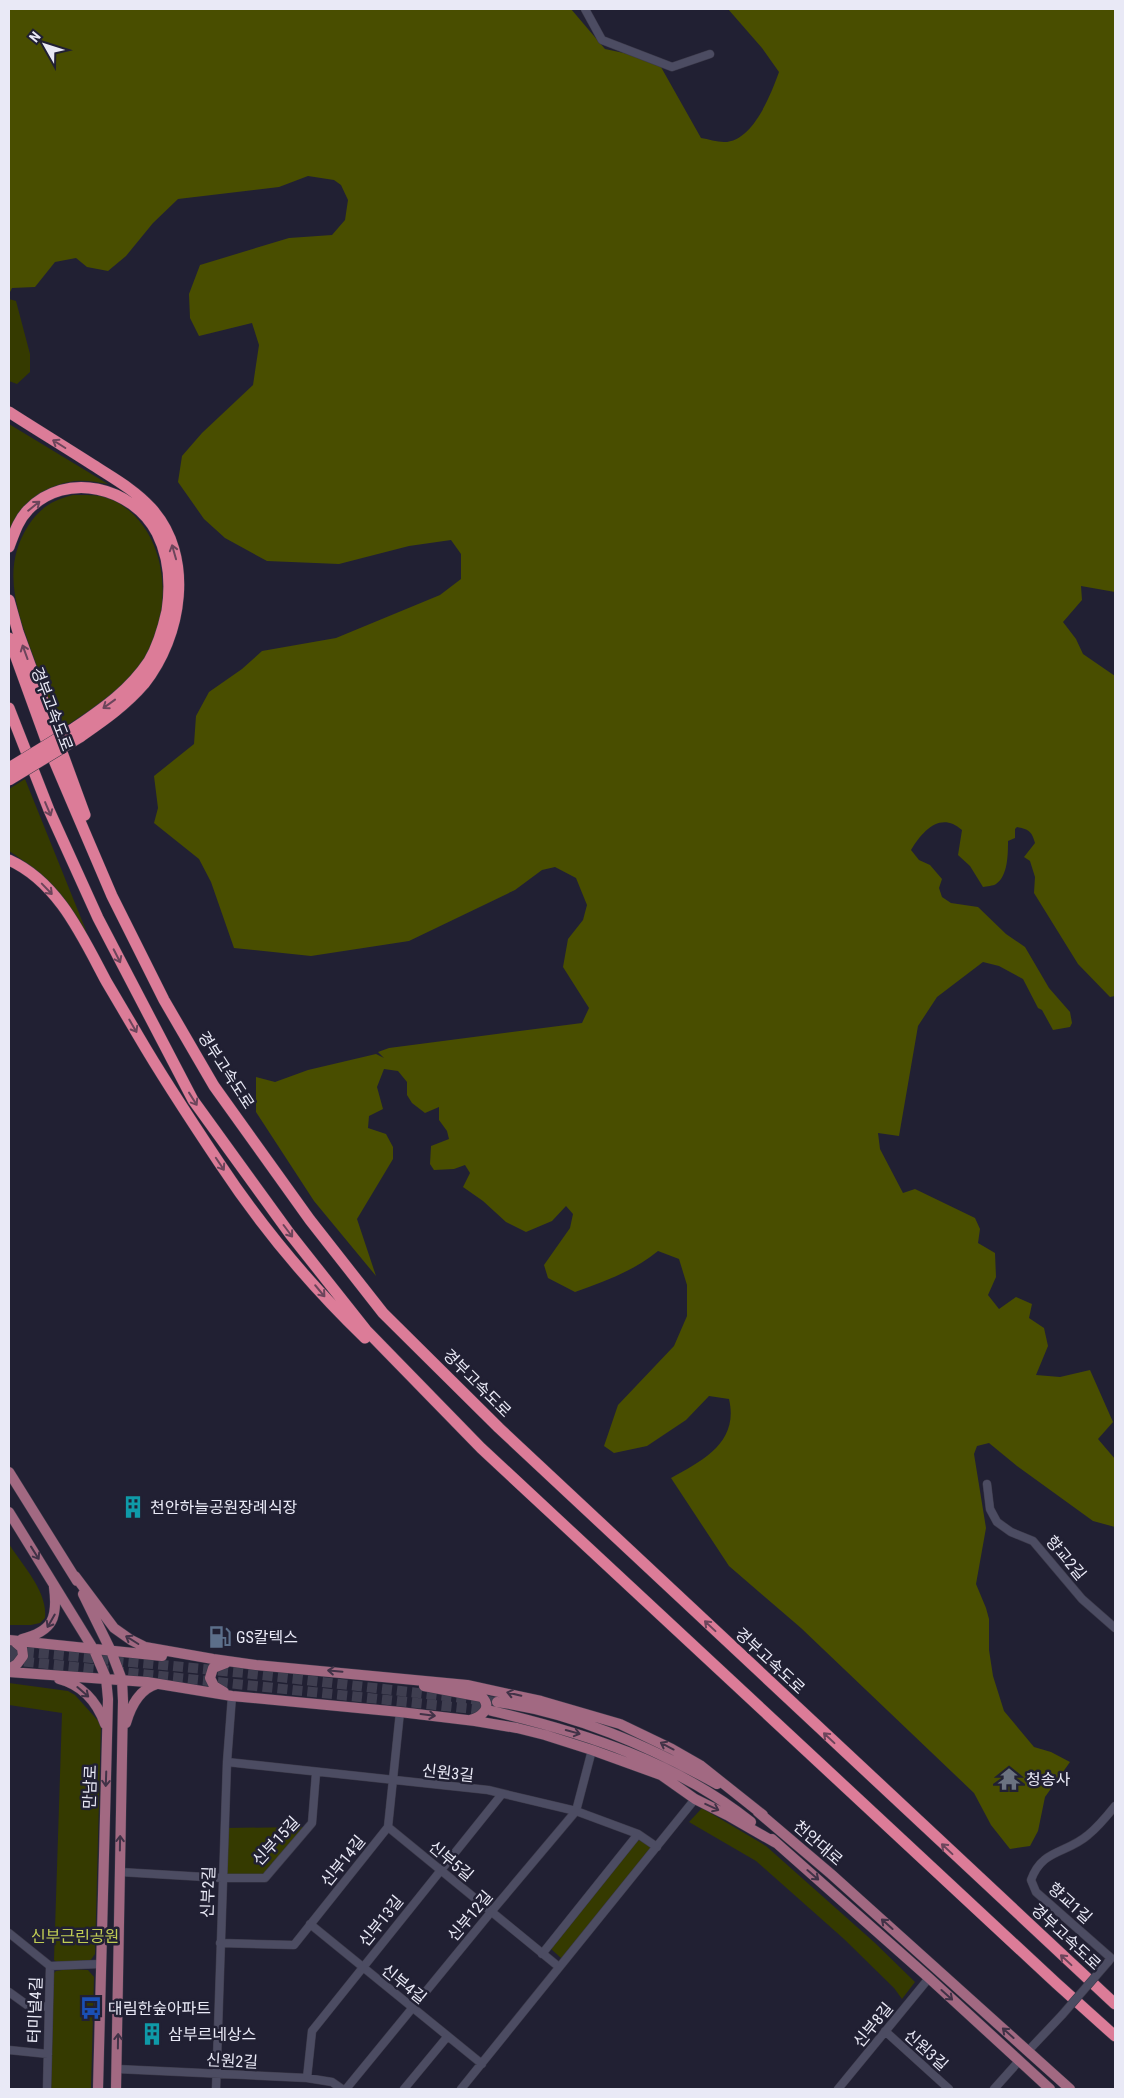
<svg xmlns="http://www.w3.org/2000/svg" width="1124" height="2098" font-family="'Roboto Condensed','Noto Sans KR',sans-serif">
<rect width="100%" height="100%" fill="#212033"/>
<path fill="#353a00" d="M9 299 16 301 30 354V372L17 384 9 381Z
M9 424 108 484C95 482 82 479 69 482 43 487 19 506 9 531Z
M73 495C85 495 100 494 111 499 166 525 174 600 150 650 134 683 90 710 60 730 51 706 42 682 34 658 18 614 0 570 28 526 40 508 52 500 73 495Z
M25 779 87 933C66 899 43 872 9 851V789Z
M9 1544C23 1566 48 1592 45 1618L40 1623 31 1625H9Z
M9 1683 68 1691 75 1695 101 1724 95 1954 90 1961 58 1963 54 1960 62 1713 9 1705Z
M702 1808 766 1846 875 1943 915 1982 902 1999 894 1988 844 1939 756 1861 689 1822Z
M303 1827 264 1874 227 1875 225 1873 226 1828Z
M641 1840 653 1848 563 1959 561 1958 550 1948 637 1841Z
M69 1969 88 1970 94 1977 91 2089H49L52 1975 56 1971Z"/>
<path fill="#494e00" d="M9 9H571L605 49 657 60 701 138C708 139 717 142 724 142 753 142 771 94 779 72L762 48 728 9H1115V592L1081 586 1082 600 1063 622 1076 639 1083 654 1115 676V996L1110 997 1078 964 1034 893 1035 877 1030 861 1024 857 1035 843C1032 831 1028 829 1017 827L1015 829V838L1008 841C1008 854 1008 876 996 884 993 886 987 886 983 887L970 866 958 855 962 830C941 811 923 830 911 850L919 860 930 865 942 879 939 888 942 897 951 903 978 907 1006 934 1025 947 1049 988 1070 1012 1072 1023 1070 1027 1053 1030 1042 1010 1038 1008 1023 979 999 966 983 962 937 997 918 1026 899 1136 878 1133 880 1149 903 1193 915 1189 975 1218 980 1229 978 1243 995 1253 996 1277 988 1295 999 1309 1016 1297 1032 1304 1029 1318 1044 1328 1048 1346 1036 1375 1060 1377 1090 1370 1113 1422 1098 1439 1115 1459V1527L1093 1521 1017 1466 989 1443 977 1446 974 1454 986 1528 976 1584 986 1608 989 1619V1650L993 1676 1004 1711 1034 1747 1051 1752 1070 1762 1045 1797 1038 1831 1030 1846 1010 1849 991 1825 974 1793 801 1628 729 1566 671 1478C704 1460 739 1442 729 1399L709 1396 686 1420 647 1446 614 1453 604 1446 618 1405 674 1346 687 1316V1285L679 1259 658 1251C634 1271 605 1281 575 1292L548 1278 544 1265 570 1228 573 1214 566 1206 552 1221 526 1232 506 1222 483 1201 463 1187 470 1173 465 1165 454 1169 434 1170 430 1164 431 1146 449 1139 447 1131 439 1120V1107L425 1113 412 1103 407 1095V1082L398 1071 384 1069 377 1087 383 1109 369 1116 368 1128 386 1134 393 1147V1159L357 1219 376 1276 314 1201 256 1112V1077L275 1082 308 1070 376 1054 384 1058 378 1052 389 1048 582 1023 589 1008 563 967 568 939 583 920 587 905 576 878 555 867 542 870 515 890 409 941 311 956 234 948 211 882 199 859 154 823 158 808 154 776 194 744 196 716 209 692 242 669 262 651 336 638 440 595 461 579V554L451 540 409 546 339 564 267 561 225 538 204 519 178 482 182 456 202 433 253 385 259 345 252 323 199 336 190 318 189 294 200 265 289 238 332 235 345 220 348 200 341 185 334 180 308 176 279 187 178 199 153 223 126 256 108 271 87 267 76 258 55 262 35 287 12 288 9 294Z"/>
<g fill="none" stroke-linecap="round" stroke-linejoin="round">
<path stroke="#3f3e50" stroke-width="10" stroke-dasharray="10 5" stroke-linecap="butt" d="M9 1650 244 1673 497 1702
M9 1660 492 1711"/>
<defs>
<path id="minor" d="M585 9 602 40 672 67 710 54
M987 1484 990 1509 997 1522 1011 1532 1033 1541 1082 1599 1115 1628
M227 1762 488 1790 576 1811 638 1834 657 1847
M388 1827 559 1967
M120 1872 222 1878H265L312 1823 316 1773
M310 1924 482 2064
M9 1933 50 1966 100 1964
M220 1943 294 1945 388 1827 400 1712
M542 1954 638 1834
M1108 1962 1111 1958 1036 1892 1031 1880C1042 1849 1066 1854 1088 1835 1098 1827 1107 1816 1115 1806
M9 1992 27 2005 49 2007
M885 2031 949 2089
M9 2050 48 2054
M1028 2051 1062 2015
M117 2069 307 2078 332 2082 342 2089
M307 2078 312 2031 502 1794
M47 2089 50 1966
M216 2089 227 1762 232 1696
M346 2089 491 1912 576 1811 592 1750
M404 2089 447 2037
M461 2089 695 1799
M838 2089 929 1978
M994 2089 1019 2061"/>
<path id="major" d="M9 1472 77 1581
M9 1512 94 1650 106 1678 108 1699 98 2089
M75 1576 114 1628 131 1640 145 1647 213 1659 256 1665 467 1685 541 1701 620 1724 672 1749 700 1765 763 1815
M83 1594 111 1651 122 1680 123 1701 116 2089
M22 1639C53 1631 58 1618 54 1587
M9 1640 162 1656
M9 1669 17 1664 23 1656 22 1648 14 1641
M9 1672 147 1682 232 1696 400 1712 475 1721 517 1728 545 1735 592 1750 661 1775 695 1799 727 1815 776 1843
M59 1679C82 1685 97 1702 105 1724
M424 1686 482 1697C493 1708 481 1717 470 1720
M224 1692 214 1686 210 1678 213 1668 226 1663
M497 1702C575 1713 648 1746 717 1784
M492 1711C585 1733 676 1762 751 1822
M126 1723C131 1706 139 1689 157 1684
M758 1812 831 1874 1070 2089
M772 1839 929 1978 1050 2089"/>
<path id="highway" d="M9 412C37 430 65 447 93 465 113 478 135 490 151 508 195 556 182 636 144 684 125 706 103 721 80 737
M9 547C14 534 18 520 28 510 66 470 133 487 157 533 169 557 171 585 167 611 163 629 158 646 149 661 129 691 102 709 73 729
M9 600 18 632 85 815
M9 638 50 751 112 896 164 1000 214 1086 310 1220 383 1313 499 1428 1115 2004
M9 708 49 810 98 918 193 1100 290 1234 366 1330 481 1448 1056 1983 1115 2036
M9 860C58 882 82 936 106 981 117 1000 128 1018 139 1037 164 1080 192 1122 220 1164 261 1226 311 1286 365 1338"/>
</defs>
<use href="#minor" stroke="#3c3a4a" stroke-width="9"/>
<use href="#major" stroke="#3c3a4a" stroke-width="11"/>
<use href="#highway" stroke="#3c3a4a" stroke-width="12"/>
<use href="#minor" stroke="#4c4c62" stroke-width="8"/>
<use href="#major" stroke="#a26982" stroke-width="10"/>
<use href="#highway" stroke="#dc7c98" stroke-width="11"/>
<defs>
<path id="minor-bridge" d="M1062 2015 1108 1962"/>
<path id="highway-bridge" d="M9 768 73 729
M9 780 80 737"/>
</defs>
<use href="#minor-bridge" stroke="#3c3a4a" stroke-width="9" stroke-linecap="butt"/>
<use href="#highway-bridge" stroke="#3c3a4a" stroke-width="12" stroke-linecap="butt"/>
<use href="#minor-bridge" stroke="#4c4c62" stroke-width="8"/>
<use href="#highway-bridge" stroke="#dc7c98" stroke-width="11"/>
</g>
<defs><path id="oneway-shaft" d="M-6 0H5M1.5-3L5.5 0L1.5 3" fill="none" stroke-width="1.6" stroke-linecap="round" stroke-linejoin="round" transform="scale(1.25)"/></defs>
<g stroke="#6c455b">
<use href="#oneway-shaft" transform="translate(59 444) rotate(-148)"/>
<use href="#oneway-shaft" transform="translate(34 506) rotate(-39)"/>
<use href="#oneway-shaft" transform="translate(174 552) rotate(-106)"/>
<use href="#oneway-shaft" transform="translate(25 652) rotate(-110)"/>
<use href="#oneway-shaft" transform="translate(109 704) rotate(144)"/>
<use href="#oneway-shaft" transform="translate(48 809) rotate(67)"/>
<use href="#oneway-shaft" transform="translate(47 889) rotate(46)"/>
<use href="#oneway-shaft" transform="translate(117 956) rotate(63)"/>
<use href="#oneway-shaft" transform="translate(133 1026) rotate(60)"/>
<use href="#oneway-shaft" transform="translate(193 1099) rotate(58)"/>
<use href="#oneway-shaft" transform="translate(220 1164) rotate(56)"/>
<use href="#oneway-shaft" transform="translate(288 1231) rotate(53)"/>
<use href="#oneway-shaft" transform="translate(320 1291) rotate(50)"/>
<use href="#oneway-shaft" transform="translate(710 1626) rotate(-137)"/>
<use href="#oneway-shaft" transform="translate(829 1738) rotate(-137)"/>
<use href="#oneway-shaft" transform="translate(947 1849) rotate(-137)"/>
<use href="#oneway-shaft" transform="translate(1066 1960) rotate(-137)"/>
</g>
<g stroke="#413247">
<use href="#oneway-shaft" transform="translate(35 1553) rotate(58)"/>
<use href="#oneway-shaft" transform="translate(51 1621) rotate(120)"/>
<use href="#oneway-shaft" transform="translate(132 1640) rotate(-148)"/>
<use href="#oneway-shaft" transform="translate(335 1671) rotate(-175)"/>
<use href="#oneway-shaft" transform="translate(83 1692) rotate(41)"/>
<use href="#oneway-shaft" transform="translate(514 1694) rotate(-167)"/>
<use href="#oneway-shaft" transform="translate(428 1715) rotate(7)"/>
<use href="#oneway-shaft" transform="translate(573 1732) rotate(15)"/>
<use href="#oneway-shaft" transform="translate(667 1746) rotate(-152)"/>
<use href="#oneway-shaft" transform="translate(106 1779) rotate(92)"/>
<use href="#oneway-shaft" transform="translate(712 1807) rotate(25)"/>
<use href="#oneway-shaft" transform="translate(120 1843) rotate(-89)"/>
<use href="#oneway-shaft" transform="translate(813 1875) rotate(41)"/>
<use href="#oneway-shaft" transform="translate(887 1924) rotate(-138)"/>
<use href="#oneway-shaft" transform="translate(947 1995) rotate(42)"/>
<use href="#oneway-shaft" transform="translate(1008 2033) rotate(-138)"/>
<use href="#oneway-shaft" transform="translate(118 2041) rotate(-89)"/>
</g>
<defs>
<symbol id="building-bare" viewBox="-9 -9 18 18"><path d="M-4-6H4V6H1V3H-1V6H-4ZM-2.5-4.3h1.7v1.8h-1.7ZM.8-4.3h1.7v1.8H.8ZM-2.5-1h1.7V.8h-1.7ZM.8-1h1.7V.8H.8Z" fill="#0f9aa8" stroke="#212033" stroke-width="2.5" paint-order="stroke"/></symbol>
<symbol id="fuel-bare" viewBox="-9 -9 18 18"><path d="M-5.5-6h7V0h2V4h1.3V-2.5L3-4.5l.8-.8L6-3V5H2.5V1h-1V6h-7ZM-4.2-4.7v3.2H.2V-4.7Z" fill="#5c6f8a" stroke="#212033" stroke-width="2.5" paint-order="stroke"/></symbol>
<symbol id="temple-bare" viewBox="-9 -9 18 18"><path d="M0-6L5-2H3V0L6.5 2.5H4V6H1.5V3h-3V6H-4V2.5H-6.5L-3 0V-2H-5Z" fill="#6b7280" stroke="#212033" stroke-width="2.5" paint-order="stroke"/></symbol>
<symbol id="bus-bare" viewBox="-9 -9 18 18"><path d="M-5-6H5V4H4V6H2V4H-2V6H-4V4H-5ZM-3.5-4V0h7V-4ZM-3.5 1.2v1.5H-2V1.2ZM2 1.2v1.5H3.5V1.2Z" fill="#1a4fb4" stroke="#212033" stroke-width="2.5" paint-order="stroke"/></symbol>
</defs>
<g fill-rule="evenodd">
<use href="#building-bare" x="117" y="1491" width="32" height="32"/>
<use href="#fuel-bare" x="204" y="1621" width="32" height="32"/>
<use href="#temple-bare" x="993" y="1763" width="32" height="32"/>
<use href="#bus-bare" x="75" y="1992" width="32" height="32"/>
<use href="#building-bare" x="136" y="2018" width="32" height="32"/>
</g>
<g text-anchor="middle" dominant-baseline="central" stroke-width="5" stroke-linejoin="round" paint-order="stroke">
<g font-size="16" fill="#e9e9f6" stroke="#212033">
<text transform="translate(52 709) rotate(69)">경부고속도로</text>
<text transform="translate(226 1070) rotate(57)">경부고속도로</text>
<text transform="translate(477 1383) rotate(45)">경부고속도로</text>
<text transform="translate(1066 1558) rotate(50)">향교2길</text>
<text transform="translate(770 1661) rotate(43)">경부고속도로</text>
<text transform="translate(448 1773) rotate(6)">신원3길</text>
<text transform="translate(90 1787) rotate(-88)">만남로</text>
<text transform="translate(276 1841) rotate(-47)">신부15길</text>
<text transform="translate(818 1843) rotate(41)">천안대로</text>
<text transform="translate(343 1861) rotate(-51)">신부14길</text>
<text transform="translate(451 1861) rotate(40)">신부5길</text>
<text transform="translate(208 1892) rotate(-88)">신부2길</text>
<text transform="translate(1070 1903) rotate(42)">향교1길</text>
<text transform="translate(470 1916) rotate(-50)">신부12길</text>
<text transform="translate(381 1921) rotate(-51)">신부13길</text>
<text transform="translate(1066 1937) rotate(43)">경부고속도로</text>
<text transform="translate(404 1984) rotate(39)">신부4길</text>
<text transform="translate(35 2010) rotate(-88)">터미널4길</text>
<text transform="translate(873 2025) rotate(-51)">신부8길</text>
<text transform="translate(926 2050) rotate(42)">신원3길</text>
<text transform="translate(232 2061) rotate(3)">신원2길</text>
</g>
<g font-size="16" fill="#e9e9f6" stroke="#212033" text-anchor="start">
<text x="150" y="1507">천안하늘공원장례식장</text>
<text x="236" y="1637">GS칼텍스</text>
<text x="1026" y="1779">청송사</text>
<text x="108" y="2008">대림한숲아파트</text>
<text x="168" y="2034">삼부르네상스</text>
</g>
<g font-size="16" fill="#c1cd54" stroke="#212033">
<text x="75" y="1936">신부근린공원</text>
</g>
</g>
<rect width="1124" height="2098" fill="none" stroke="#e9e9f6" stroke-width="20"/>
<g transform="translate(45 45) rotate(309)" stroke="#212033" stroke-width="4" paint-order="stroke">
<path d="M0-4L9 19L0 12L-9 19Z" fill="#e9e9f6"/>
<text y="-8" font-size="14" font-weight="bold" text-anchor="middle" fill="#e9e9f6">N</text>
</g>
</svg>
